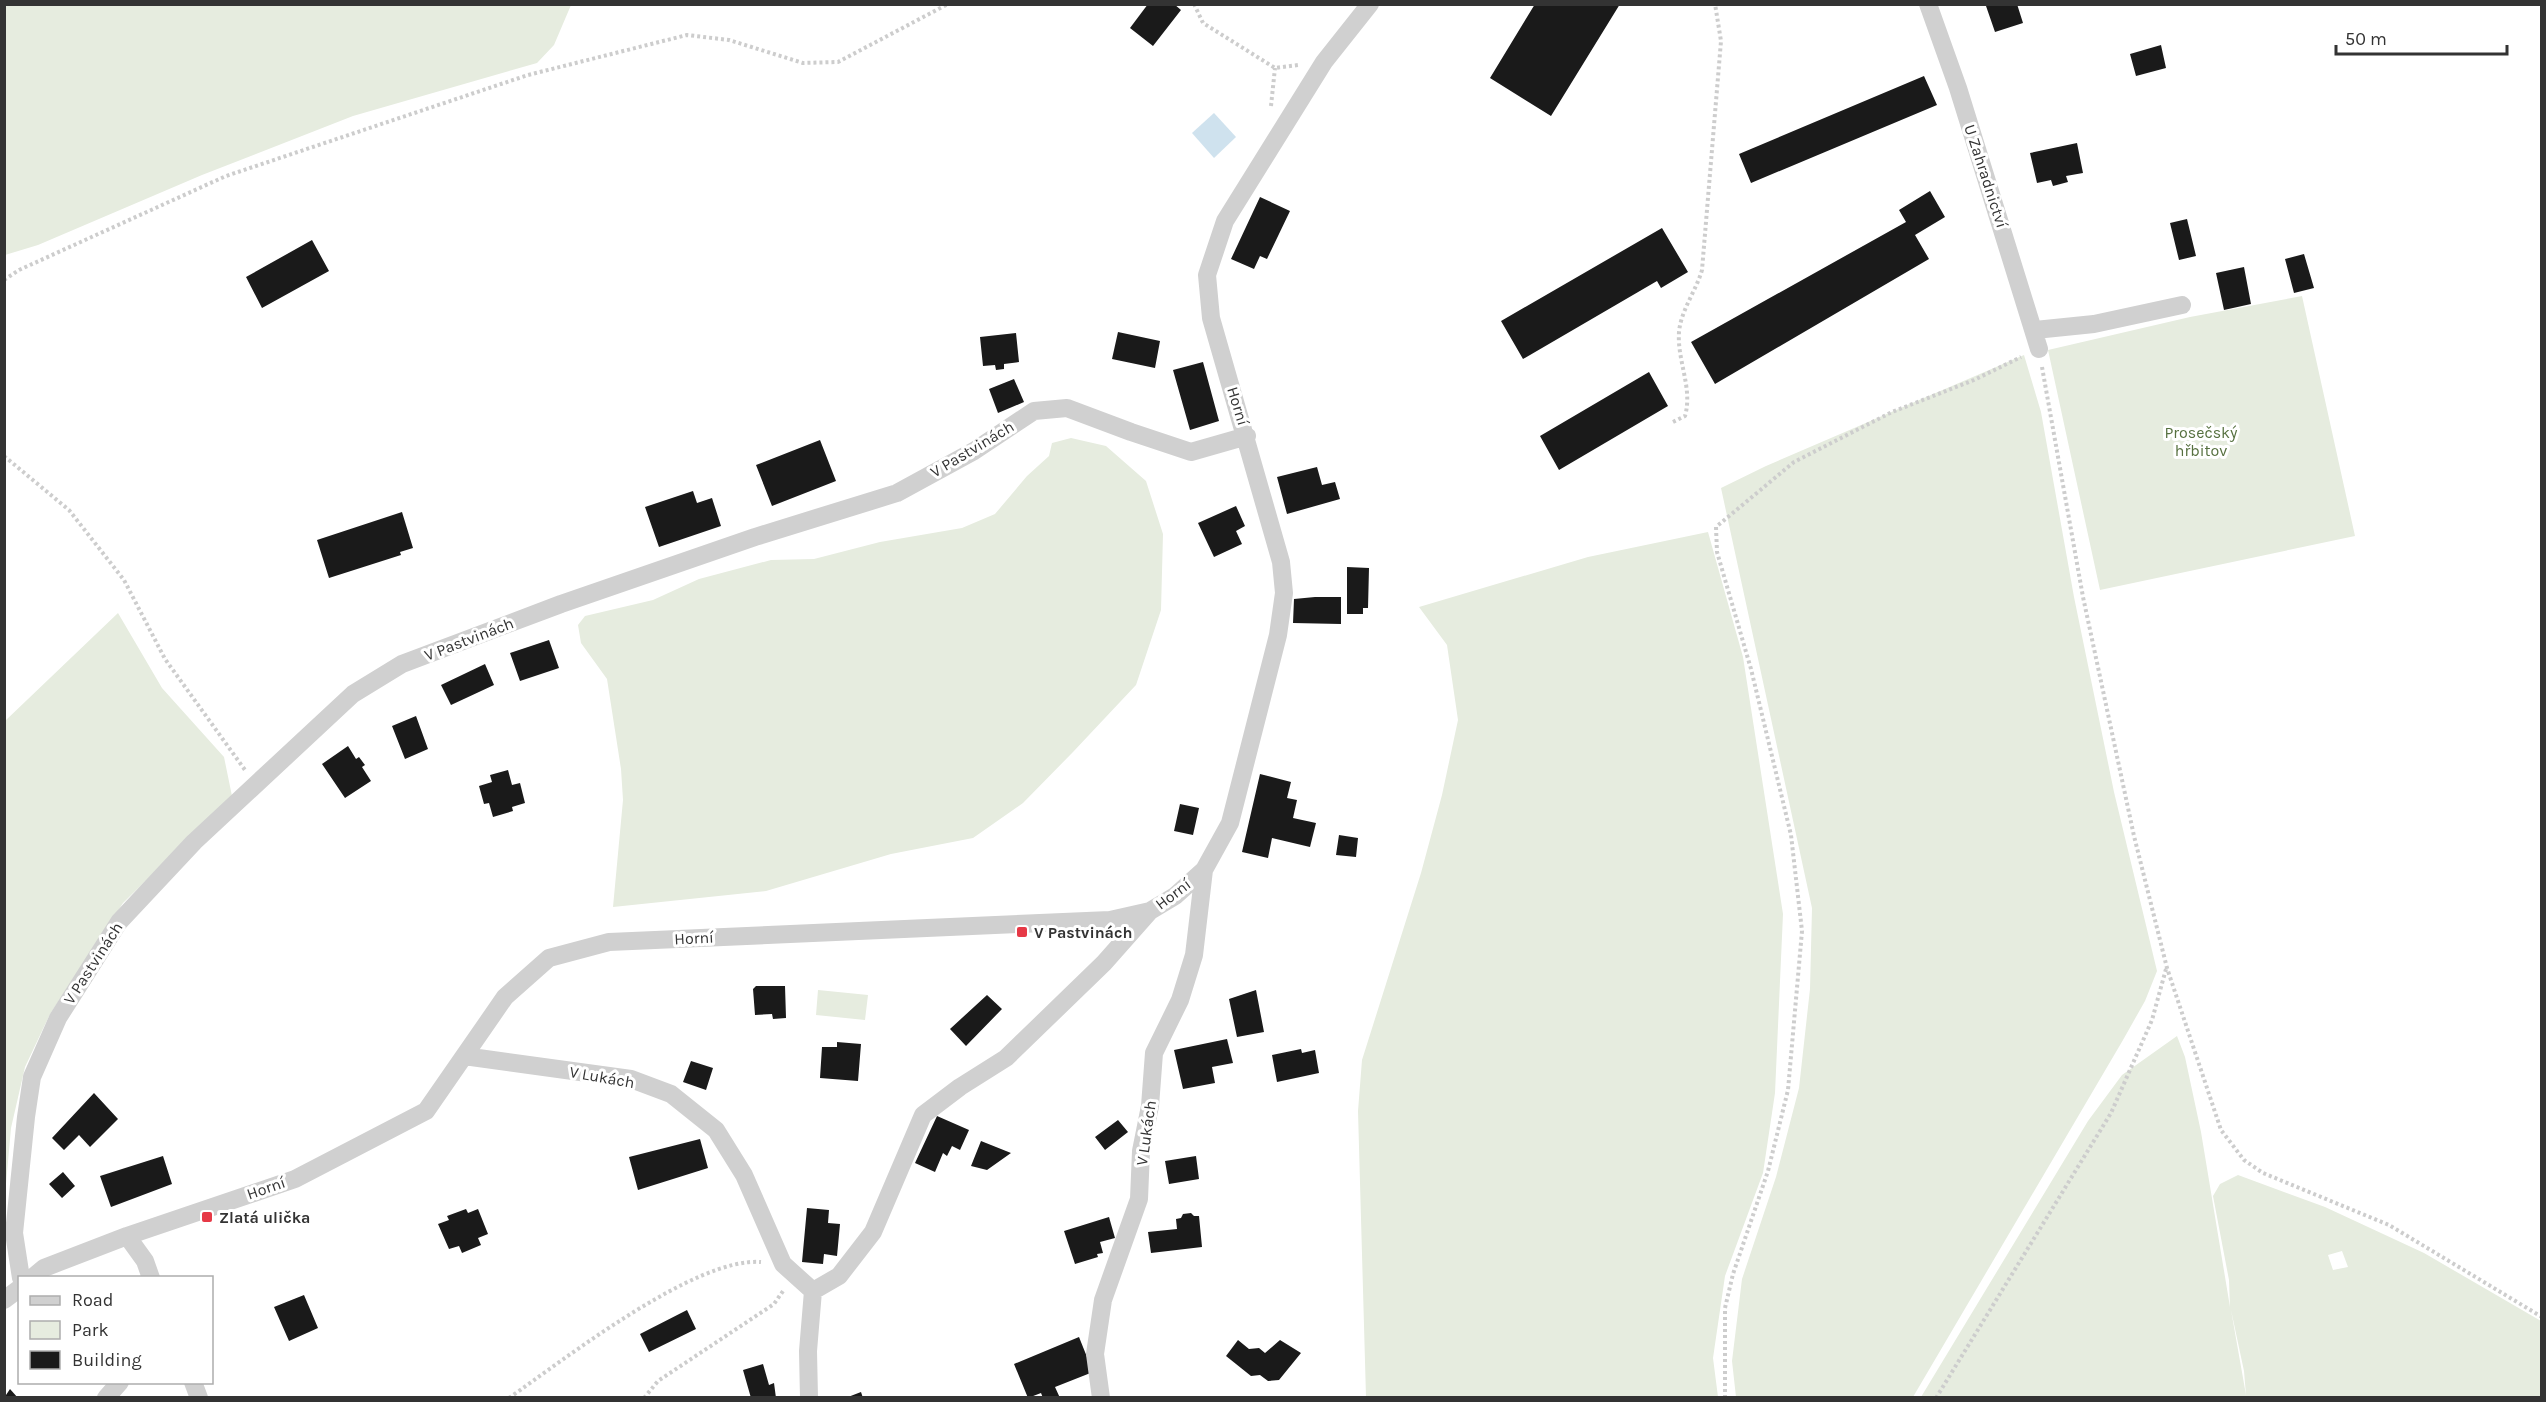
<svg xmlns="http://www.w3.org/2000/svg" width="2546" height="1402" font-family="Karla,sans-serif">
<rect width="100%" height="100%" fill="#fff"/>
<path fill="#e6ecdf" fill-rule="evenodd" d="M5 4H571V5L554 45 537 63 353 116 202 175 38 245 5 255Z
M2302 296 2355 536 2100 590 2048 350 2190 317Z
M2024 355 2041 412 2074 597 2114 792 2157 971 2145 1001 2123 1040 1913 1397H1736L1732 1361 1742 1279 1776 1177 1799 1088 1810 989 1812 908 1721 488 1766 466Z
M1071 438 1106 446 1146 481 1163 534 1161 610 1136 685 1073 752 1023 803 973 838 891 854 766 891 613 907 623 800 621 769 607 679 581 643 578 625 585 616 653 600 699 579 771 560 814 559 880 542 962 528 995 514 1027 476 1049 456 1052 443Z
M1708 532 1743 657 1783 914 1775 1093 1763 1173 1725 1276 1713 1358 1718 1397H1366L1358 1111 1362 1060 1421 873 1442 795 1458 720 1447 645 1419 607 1588 557Z
M118 613 162 688 224 757 232 796 123 903 50 1014 25 1067 11 1128 5 1195V721Z
M818 990 868 995 865 1020 816 1015Z
M2177 1036 2185 1057 2201 1132 2230 1307 2229 1280 2213 1196 2220 1184 2238 1175 2325 1207 2424 1253 2541 1321V1397H1921L2088 1121 2122 1075ZM2342 1251 2348 1267 2333 1270 2328 1255ZM2231 1310 2244 1371 2246 1395Z"/>
<path fill="#cfe2ee" d="M1214 113 1236 137 1214 158 1192 133Z"/>
<path fill="#1a1a1a" d="M1148 4H1174L1181 10 1153 46 1130 28Z
M1535 4H1620L1551 116 1490 78Z
M2017 4 2023 23 1995 32 1986 6Z
M2161 45 2166 68 2136 76 2130 54Z
M1924 76 1937 105 1751 183 1739 154Z
M2077 143 2083 173 2066 176 2068 182 2053 186 2051 180 2037 183 2030 153Z
M1930 191 1945 217 1915 235 1929 259 1715 384 1691 342 1906 222 1899 210Z
M1260 197 1290 211 1267 259 1260 256 1254 269 1231 259Z
M2187 219 2196 256 2179 260 2170 223Z
M1662 228 1688 272 1661 288 1657 281 1523 359 1501 321Z
M312 240 329 271 262 308 246 277Z
M2304 254 2314 288 2294 293 2285 259Z
M2244 267 2251 304 2224 310 2216 273Z
M1118 332 1160 341 1155 368 1112 359Z
M1016 333 1019 362 1004 364V369L996 370 995 365 983 366 980 337Z
M1203 362 1219 421 1190 430 1173 370Z
M1649 372 1668 406 1559 470 1540 436Z
M1014 379 1024 402 998 413 989 389Z
M820 440 836 481 772 506 756 465Z
M1317 467 1322 485 1335 482 1340 499 1287 514 1277 477Z
M693 491 697 503 712 498 721 526 659 547 645 507Z
M1236 506 1245 526 1236 531 1242 544 1214 557 1198 523Z
M402 512 413 548 400 552 401 555 329 578 317 540Z
M1347 567 1369 568 1368 608H1363V614H1347Z
M1315 597H1341V624L1293 623 1294 599Z
M549 640 559 668 520 681 510 653Z
M485 664 494 685 451 705 441 685Z
M416 716 428 749 405 759 392 726Z
M348 746 356 759 359 757 365 765 362 767 371 781 345 798 322 764Z
M508 770 512 785 520 783 525 803 512 807 513 811 493 817 489 803 484 804 479 786 492 782 490 775Z
M1260 774 1291 782 1287 798 1297 800 1293 818 1316 823 1310 847 1272 838 1268 858 1242 852Z
M1180 804 1199 808 1193 835 1174 831Z
M1339 835 1358 838 1356 857 1336 855Z
M756 986H785L786 1018 773 1019 772 1014 755 1015 753 989Z
M1256 990 1264 1032 1237 1037 1229 999Z
M987 995 1002 1009 966 1046 950 1029Z
M1227 1039 1233 1063 1212 1067 1215 1083 1183 1089 1174 1050Z
M837 1042 861 1044 858 1081 820 1078 822 1047H837Z
M1301 1049 1302 1053 1315 1050 1319 1073 1277 1082 1272 1055Z
M691 1061 713 1068 706 1090 683 1082Z
M94 1093 118 1119 90 1147 79 1135 64 1150 52 1138Z
M937 1116 969 1130 960 1150 952 1146 947 1156 943 1153 935 1172 915 1163Z
M1118 1120 1128 1132 1105 1150 1095 1137Z
M700 1139 708 1168 638 1190 629 1157Z
M981 1141 1011 1153 987 1170 971 1166Z
M163 1156 172 1184 111 1207 100 1176Z
M1196 1156 1199 1179 1169 1184 1165 1161Z
M63 1172 75 1186 62 1198 49 1184Z
M807 1208 829 1210 828 1223 840 1224 837 1256 824 1254 823 1264 802 1262Z
M466 1209 468 1213 478 1209 488 1234 478 1238 481 1245 462 1253 459 1246 449 1249 438 1224 449 1220 447 1216Z
M1191 1213 1194 1216H1199L1202 1247 1151 1253 1148 1232 1177 1229 1176 1219 1181 1218 1183 1214Z
M1109 1217 1115 1238 1100 1242 1103 1253 1097 1254 1098 1257 1075 1264 1064 1231Z
M304 1295 318 1328 289 1341 274 1307Z
M687 1310 696 1329 649 1352 640 1334Z
M1079 1337 1093 1372 1055 1387 1060 1398H1043L1041 1393 1028 1398 1014 1364Z
M1238 1340 1249 1349 1259 1348 1265 1353 1280 1340 1301 1353 1279 1380 1268 1381 1260 1375 1251 1376 1226 1356Z
M763 1364 769 1385 774 1383 776 1398H751L743 1370Z
M10 1389 18 1398H4Z
M861 1392 863 1398H848V1397Z"/>
<g fill="none" stroke-linecap="round" stroke-linejoin="round">
<path stroke="#cdcdcd" stroke-width="4" stroke-dasharray="3 3" stroke-linecap="butt" d="M1194 4 1203 23 1275 68 1298 65
M1271 106 1275 68
M4 280 19 270 226 176 528 75 687 35 729 40 803 63 838 62 948 4
M2042 367 2083 597 2134 836 2167 968 2221 1130 2244 1160 2263 1173 2389 1225 2542 1317
M1673 422 1685 416C1693 388 1677 361 1679 332 1681 310 1696 291 1702 270L1721 41 1715 4
M4 456 69 510 124 580 165 659 245 770
M509 1398C565 1359 695 1257 761 1262
M644 1398 658 1381 774 1304 783 1291
M1725 1398V1308L1733 1274 1768 1171 1788 1090 1802 931 1791 835 1751 669 1717 552 1716 527 1794 462 1892 412 1974 380 2021 357
M1936 1398 2111 1113 2152 1020 2166 969"/>
<path stroke="#d0d0d0" stroke-width="18" d="M1928 4 1958 88 2039 349
M2035 330 2094 324 2182 305
M464 1056 631 1079 671 1094 716 1130 744 1175 783 1264 813 1291 808 1351 809 1398
M127 1236 145 1261 151 1278
M21 1278 14 1233 26 1117 32 1077 58 1018 119 922 194 842 353 694 402 664 561 604 755 537 897 493 974 451 1034 411 1067 408 1131 432 1191 452 1247 436
M32 1278 44 1268 127 1236 295 1179 426 1111 505 997 549 958 609 942 1110 920 1150 911 1175 896 1204 870 1230 823 1278 635 1284 593 1281 562 1211 318 1207 275 1225 221 1324 62 1370 4
M813 1291 839 1276 873 1232 923 1115 960 1087 1006 1058 1104 963 1150 911
M4 1300 20 1288
M193 1382 199 1398
M106 1398 120 1382
M1101 1398 1095 1354 1103 1300 1139 1199 1141 1151 1150 1106 1154 1053 1180 1000 1194 955 1204 870"/>
</g>
<g fill="#e63946" stroke="#fff" stroke-width="2">
<rect x="1016" y="926" width="12" height="12" rx="3"/>
<rect x="201" y="1211" width="12" height="12" rx="3"/>
</g>
<g text-anchor="middle" dominant-baseline="central" stroke-width="6" stroke-linejoin="round" paint-order="stroke">
<g font-size="16" fill="#333" stroke="#fff">
<text transform="translate(1986 176) rotate(72)">U Zahradnictví</text>
<text transform="translate(1238 406) rotate(73)">Horní</text>
<text transform="translate(972 449) rotate(-31)">V Pastvinách</text>
<text transform="translate(469 639) rotate(-21)">V Pastvinách</text>
<text transform="translate(1173 894) rotate(-37)">Horní</text>
<text transform="translate(694 938) rotate(-3)">Horní</text>
<text transform="translate(93 963) rotate(-57)">V Pastvinách</text>
<text transform="translate(602 1077) rotate(10)">V Lukách</text>
<text transform="translate(1146 1133) rotate(-82)">V Lukách</text>
<text transform="translate(266 1188) rotate(-19)">Horní</text>
</g>
<g font-size="16" fill="#56703f" stroke="#fff">
<text x="2201" y="432">Prosečský<tspan x="2201" dy="18">hřbitov</tspan></text>
</g>
<g font-size="16" font-weight="bold" fill="#333" stroke="#fff" text-anchor="start">
<text x="1034" y="932">V Pastvinách</text>
<text x="219" y="1217">Zlatá ulička</text>
</g>
</g>
<rect width="2546" height="1402" fill="none" stroke="#333333" stroke-width="12"/>
<rect x="18" y="1276" width="195" height="108" fill="#ffffff" stroke="#adadad" stroke-width="1.5"/>
<rect x="30" y="1296" width="30" height="9" fill="#d0d0d0" stroke="#adadad" stroke-width="1.5"/>
<text x="72" y="1306" font-size="18" fill="#333333">Road</text>
<rect x="30" y="1321" width="30" height="18" fill="#e6ecdf" stroke="#adadad" stroke-width="1.5"/>
<text x="72" y="1336" font-size="18" fill="#333333">Park</text>
<rect x="30" y="1351" width="30" height="18" fill="#1a1a1a" stroke="#adadad" stroke-width="1.5"/>
<text x="72" y="1366" font-size="18" fill="#333333">Building</text>
<path d="M2336 45v9h171v-9" fill="none" stroke="#333333" stroke-width="3"/>
<text x="2345" y="45" font-size="18" fill="#333333" stroke="#ffffff" stroke-width="4.5" paint-order="stroke">50 m</text>
</svg>
